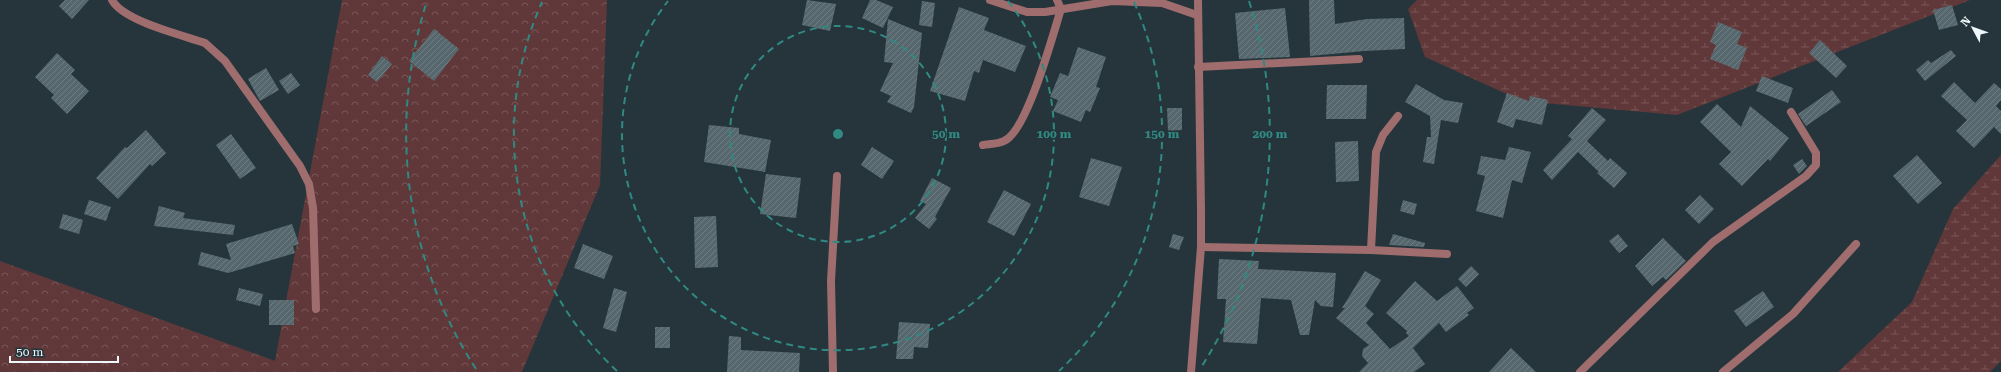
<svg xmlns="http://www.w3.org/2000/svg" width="2001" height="372" font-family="'Roboto Serif',serif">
<defs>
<pattern id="forest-crowns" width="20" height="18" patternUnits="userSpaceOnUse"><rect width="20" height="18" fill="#613839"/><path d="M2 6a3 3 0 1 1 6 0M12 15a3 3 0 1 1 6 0" fill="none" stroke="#785657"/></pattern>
<pattern id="wetland-marsh" width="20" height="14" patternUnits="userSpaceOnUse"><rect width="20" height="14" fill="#613839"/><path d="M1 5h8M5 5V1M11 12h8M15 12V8" fill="none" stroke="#785657"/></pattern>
<pattern id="building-hatch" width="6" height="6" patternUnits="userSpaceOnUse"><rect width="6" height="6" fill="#56686e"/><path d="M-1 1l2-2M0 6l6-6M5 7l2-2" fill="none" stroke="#6f7e84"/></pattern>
</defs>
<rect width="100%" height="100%" fill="#25353b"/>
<path fill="url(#forest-crowns)" d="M342 0H607L600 185 522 372H0V261L275 361Z"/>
<path fill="url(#wetland-marsh)" d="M1417 0H1970L1677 115 1522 101 1425 57 1408 9Z
M2001 155V361L1990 372H1838L1912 302 1953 209Z"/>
<path fill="url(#building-hatch)" d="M65 0H89L72 19 59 6Z
M807 0 836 4 830 31 802 25Z
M870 0H876L893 7 883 28 862 18Z
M1309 0H1334L1335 24 1367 19 1404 18 1405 49 1364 51 1310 56Z
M922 1 935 3 932 27 919 25Z
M1952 5 1958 25 1939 30 1933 10Z
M959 7 989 18 984 30 1026 46 1015 72 983 60 979 73 974 71 965 101 930 91Z
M1285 8 1290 57 1239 59 1235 13Z
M888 19 922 33 914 107 911 113 887 102 891 96 880 91 893 63 884 62Z
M1718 22 1742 32 1737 44 1747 48 1738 70 1710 59 1716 45 1710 42Z
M434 29 459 49 434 81 409 61Z
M1820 40 1847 66 1836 78 1809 53Z
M1078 47 1106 57 1096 87 1100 88 1090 112 1086 110 1081 122 1053 111 1058 100 1050 97 1060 73 1068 76Z
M1951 50 1956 56 1925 81 1916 70 1928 60 1931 63Z
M57 53 75 70 71 74 89 91 67 114 51 98 54 95 35 77Z
M382 56 392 64 377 82 368 75Z
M266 68 279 90 260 101 248 79Z
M291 73 300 85 288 94 279 81Z
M1762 76 1793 88 1788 103 1756 91Z
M1954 82 1975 103 1994 83 2001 89V100L1996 106 2001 111V134L1994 127 1974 148 1956 131 1967 120 1941 96Z
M1416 84 1444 100 1463 103 1458 123 1441 120 1434 164 1423 162 1427 137H1431L1430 116 1405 102Z
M1327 85H1367L1366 119H1326Z
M1832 90 1841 102 1806 126 1798 114Z
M1507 93 1529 101 1530 96 1548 100 1542 125 1516 119 1513 128 1497 122Z
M1717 104 1741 127 1750 106 1789 138 1770 161 1768 159 1742 186 1719 164 1731 152 1700 122Z
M1167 108H1182V130L1168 131Z
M1592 108 1606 120 1587 141 1608 161 1610 158 1627 173 1614 188 1597 173 1599 172 1578 152 1552 180 1543 170 1572 139 1568 136Z
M709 125 739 128V134L771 140 765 172 704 162Z
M146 130 166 153 152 166 150 164 118 199 96 178 125 147 127 148Z
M231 134 256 168 240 179 216 145Z
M1358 141 1359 181 1336 182 1335 142Z
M872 147 894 161 882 179 861 165Z
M1509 147 1531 152 1522 183 1512 180 1503 218 1476 211 1485 176 1477 174 1481 156 1505 160Z
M1917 155 1942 183 1918 204 1893 176Z
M1091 158 1122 167 1109 206 1079 197Z
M1802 159 1807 166 1799 174 1793 165Z
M766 174 801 178 796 218 760 214Z
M932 178 951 188 935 217 937 219 929 229 915 218 926 204 920 201Z
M1004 190 1031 204 1014 236 987 222Z
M1700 195 1714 209 1699 224 1685 210Z
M89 200 111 207 106 221 84 214Z
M1403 200 1417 204 1414 215 1400 211Z
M159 206 185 213 183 218 235 225 233 235 154 226Z
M63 214 83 220 79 234 59 228Z
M716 216 718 267 695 268 694 217Z
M292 224 299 244 293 246 295 253 228 273 198 265 201 252 231 260 226 244Z
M1173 234 1184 237 1179 250 1169 247Z
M1393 234 1425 243 1424 247 1389 245Z
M1618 234 1628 246 1619 253 1609 241Z
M1663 238 1686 261 1666 280 1663 277 1652 286 1635 266Z
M583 244 613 256 604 279 574 268Z
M1219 259 1259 261 1258 269 1336 273 1333 307 1321 306 1315 300 1309 335H1300L1291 300 1261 298 1257 344 1223 342 1226 299H1217Z
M1471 266 1479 274 1466 287 1458 279Z
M1365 271 1381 280 1365 306 1374 314 1366 323 1390 349 1409 336 1406 333 1407 331 1386 313 1415 281 1437 301 1457 286 1474 308 1467 313 1469 315 1446 332 1439 323 1413 348 1425 364 1414 372H1359L1368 363 1362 356 1363 349 1369 345 1336 318 1345 308H1342Z
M239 288 263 294 260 306 236 300Z
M614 288 627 292 616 332 603 328Z
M1763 291 1774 307 1746 327 1734 311Z
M269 300H294V325H269Z
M899 322 930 324 928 348 914 347 913 359H896Z
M655 327H670V348H655Z
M729 336 741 337V350L800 353 799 372H727Z
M1511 348 1536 372H1489Z"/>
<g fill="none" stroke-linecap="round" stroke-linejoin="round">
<path stroke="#9f6d6d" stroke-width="8" d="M112 0C123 21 182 35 205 43L225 61 300 166 309 184 313 208 316 309
M990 0 1027 12H1045L1112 1 1162 3 1197 15
M1198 67 1359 59
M983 145C989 144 998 144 1004 141 1027 132 1053 34 1061 9L1057 0
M1201 247 1371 250 1447 254
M1371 250 1376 152 1383 135 1398 116
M833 372 831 281 837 176
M1580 372 1713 242 1806 176 1816 165V153L1791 112
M1723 372 1793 314 1856 244"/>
<path stroke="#9f6d6d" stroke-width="8" d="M1191 372 1201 247V210L1198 0"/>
</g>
<g fill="none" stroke="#308983" stroke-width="2" stroke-dasharray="7 5">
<circle cx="838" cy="134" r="108"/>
<path d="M1008 1A216 216 0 1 1 668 1"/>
<path d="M617 371A324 324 0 0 1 542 2M1134 2A324 324 0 0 1 1059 371"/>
<path d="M476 369A432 432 0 0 1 427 1M1249 1A432 432 0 0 1 1200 369"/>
</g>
<circle cx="838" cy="134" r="6" fill="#308983" stroke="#25353b" stroke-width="2"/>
<g font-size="12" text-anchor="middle" font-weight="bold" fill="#308983" stroke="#25353b" stroke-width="3" stroke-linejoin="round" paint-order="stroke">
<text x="946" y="138">50 m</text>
<text x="1054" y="138">100 m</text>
<text x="1162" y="138">150 m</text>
<text x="1270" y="138">200 m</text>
</g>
<g transform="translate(1973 28) rotate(311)" stroke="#25353b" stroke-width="3" paint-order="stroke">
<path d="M0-3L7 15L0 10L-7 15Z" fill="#edf7fa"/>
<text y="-6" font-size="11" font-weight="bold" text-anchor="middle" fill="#edf7fa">N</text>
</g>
<path d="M10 356v6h108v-6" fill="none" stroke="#edf7fa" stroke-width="2"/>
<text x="16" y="356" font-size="12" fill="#edf7fa" stroke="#25353b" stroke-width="3" paint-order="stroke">50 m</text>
</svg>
